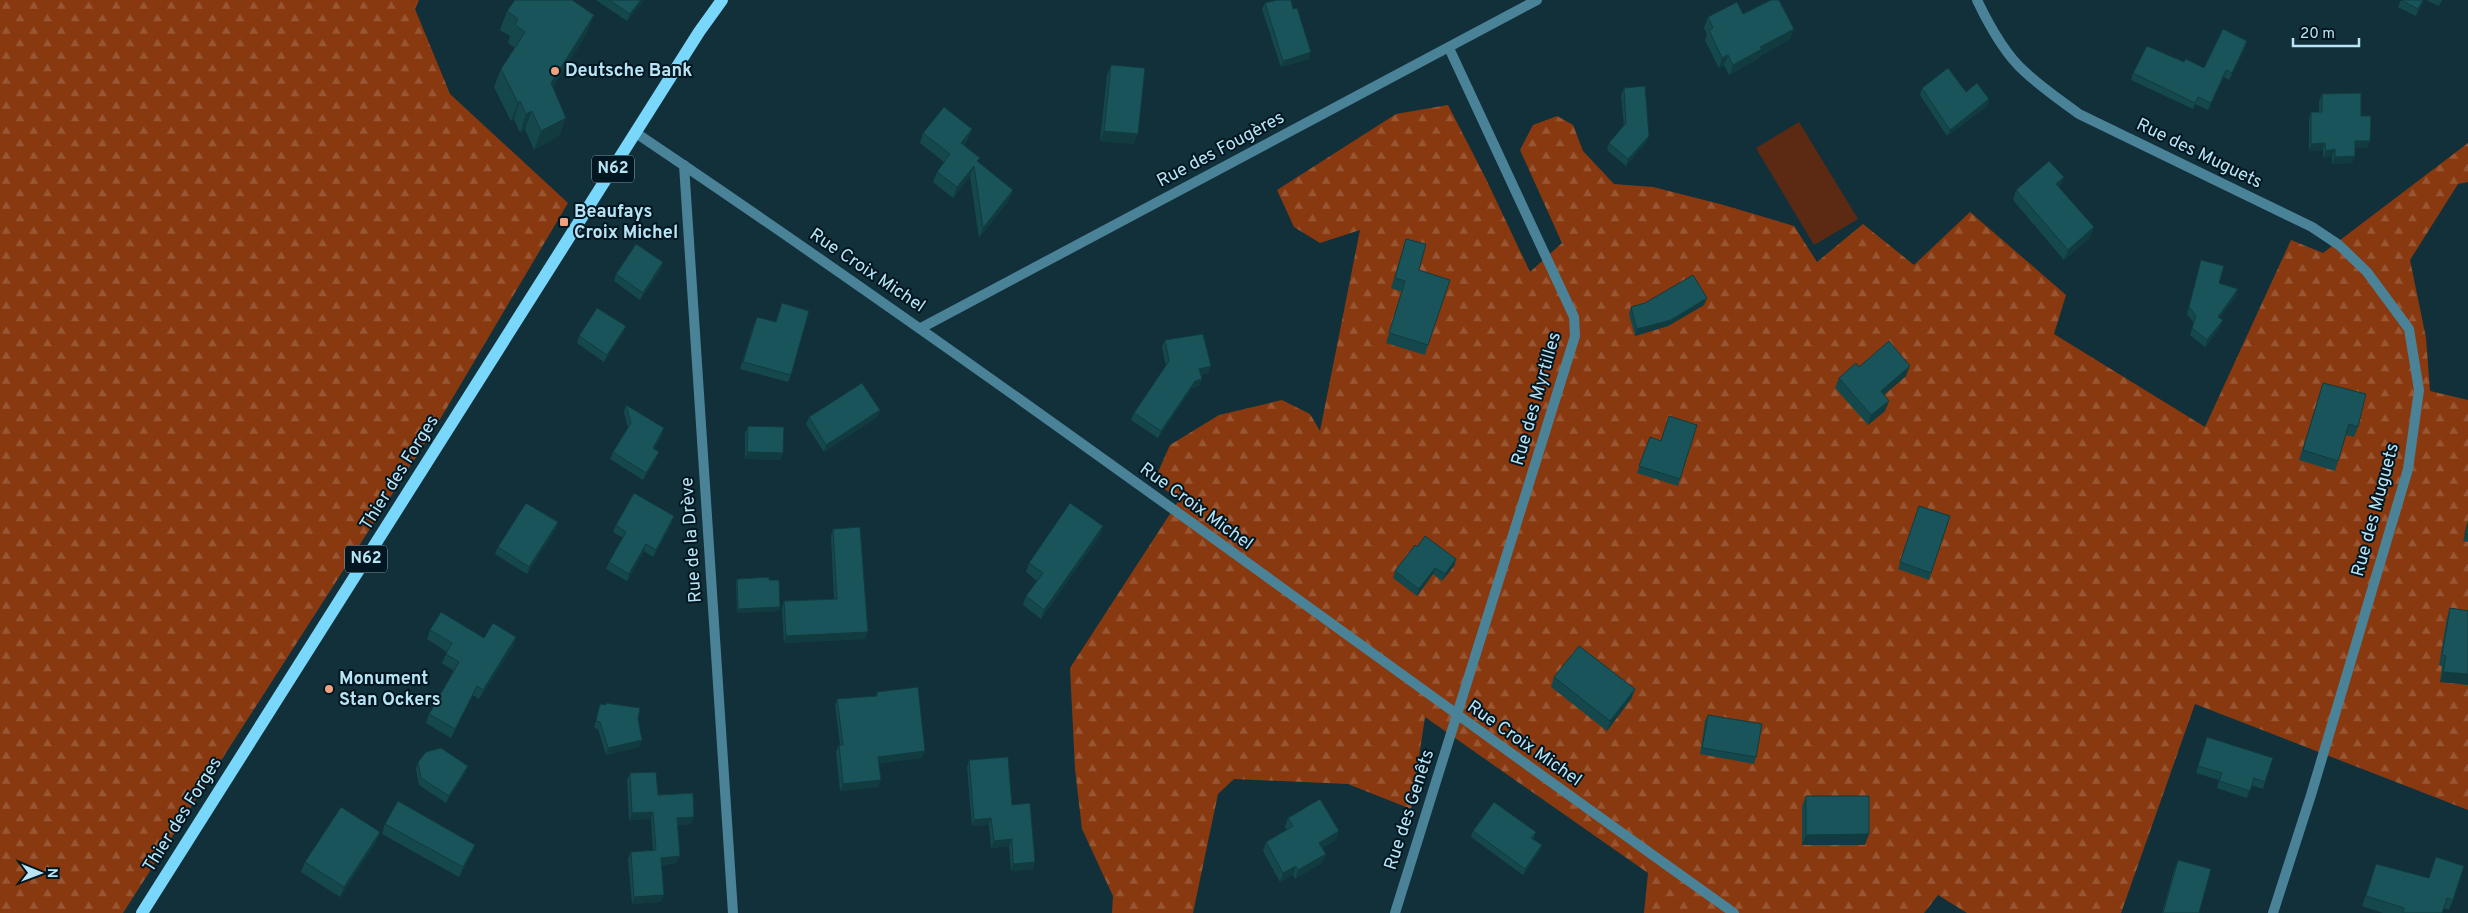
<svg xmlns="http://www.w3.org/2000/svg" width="2468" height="913" font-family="Overpass,sans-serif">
<defs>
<pattern id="forest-firs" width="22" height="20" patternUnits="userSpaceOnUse" patternTransform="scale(1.25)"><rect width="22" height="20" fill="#89390f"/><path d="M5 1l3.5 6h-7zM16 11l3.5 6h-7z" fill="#985633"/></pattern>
</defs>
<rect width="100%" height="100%" fill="#12303a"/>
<path fill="#5c2a13" d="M1799 122 1858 219 1814 245 1756 148Z"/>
<path fill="url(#forest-firs)" d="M0 0H419L415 9 450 94 568 203 436 426 123 913H0Z
M1448 105 1486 179 1530 272 1562 243 1520 150 1533 125 1557 116 1573 125 1583 151 1614 184 1653 187 1720 204 1794 226 1817 262 1863 224 1914 265 1970 212 2066 295 2054 334 2205 427 2291 240 2323 253 2468 143V182L2458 184 2410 260 2426 338 2430 391 2468 400V810L2195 704 2121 913H1967L1938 895 1924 913H1644L1648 873 1425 717 1411 809 1348 784 1234 779 1218 794 1193 913H1112L1113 896 1082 829 1075 769 1070 668 1179 500 1154 481 1170 445 1219 415 1282 400 1310 414 1320 431 1360 230 1320 243 1294 227 1277 190 1396 114Z"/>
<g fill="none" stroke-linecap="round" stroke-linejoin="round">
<path stroke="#4a8398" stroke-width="10" d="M684 165 733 913"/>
<path stroke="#4a8398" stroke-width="10" d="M1977 0C1988 23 2005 54 2024 71 2041 87 2060 100 2079 114L2312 227 2339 245 2367 272 2409 329 2419 390 2408 469 2311 795 2273 913
M636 133C1009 384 1368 653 1734 913
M921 328 1537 0
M1395 913 1575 336 1574 317 1449 48"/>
<path stroke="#78d7fa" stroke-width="12" d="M142 913 699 32 722 0"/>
</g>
<path fill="#15484d" d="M596 0H644L627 21Z
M2401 0H2424L2416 16 2398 7Z
M2426 0H2442L2439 6Z
M1265 3 1293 9 1309 59 1281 67 1262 9Z
M507 11 587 33 553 87 566 118 559 136 534 150 525 129 520 133 514 119 511 121 494 87 501 69 515 48 508 43 510 36 500 30Z
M1743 14 1794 29 1790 39 1760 56 1758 59 1729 75 1724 65 1719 68 1705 40 1707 34 1704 28 1708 17Z
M2245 48 2229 80 2224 77 2208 110 2195 104 2193 109 2131 80 2133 73 2184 62 2204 68Z
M1111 65 1134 144 1100 141 1107 75Z
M1624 88 1649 136 1646 142 1626 166 1607 150 1609 143 1624 127 1621 95Z
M1922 88 1966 92 1989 99 1987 106 1947 136 1920 95Z
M2322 94 2361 116 2370 141 2367 148H2355V156L2352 163 2332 164V156L2323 158V150L2309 151V119L2311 112H2319V101Z
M972 129 968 139 964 145 1009 200 979 238 970 176 953 198 933 182 937 172 944 162 920 143 923 133Z
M2064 177 2059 188 2094 227 2090 238 2064 260 2013 200 2016 190Z
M1406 239 1428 345 1425 355 1386 343 1402 292 1391 288Z
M2201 260 2219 283 2236 296 2219 318 2220 327 2205 347 2190 335 2194 323 2187 314Z
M661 269 640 300 614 281 616 274Z
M782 303 791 375 788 382 740 369 754 324 776 322Z
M1704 305 1668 326 1635 336 1629 314 1631 307Z
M626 326 623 333 604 362 577 343 579 336Z
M1165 340 1211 366 1208 373 1201 375 1202 379 1199 386 1192 388 1158 438 1131 420 1134 413 1166 366 1162 347Z
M1859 367 1906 376 1884 395 1885 411 1868 425 1835 388 1839 378Z
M2323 383 2358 427 2354 437 2346 435 2335 471 2299 460Z
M626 405 662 435 654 449 656 459 643 480 610 459 613 452 628 428 624 412Z
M880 410 877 417 824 452 806 424 809 417Z
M748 426 781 460 745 459V433Z
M1650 437 1680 479 1678 486 1637 473Z
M1919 506 1950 516 1929 580 1898 569Z
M2468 520V542L2463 541Z
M672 523 653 557 644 551 627 581 606 569 609 562 623 538 613 532 616 525Z
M1103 526 1100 535 1041 619 1023 605 1026 596 1037 581 1026 572 1029 563Z
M556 529 527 574 495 554 498 547Z
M833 529 865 639 784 643 782 608 784 601 834 599 831 536Z
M1417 547 1456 559 1454 566 1442 581 1433 574 1417 596 1393 578 1395 571Z
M737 579 769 580 780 607 779 611 737 613 736 582Z
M2450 608 2468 611 2440 682 2442 666 2439 665 2447 618Z
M430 630 484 638 516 637 513 647 479 699 473 695 451 738 426 723 429 714 454 671 442 663 447 652 427 639Z
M1554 677 1635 689 1631 699 1607 731 1551 687Z
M877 692 925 751 922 758 879 763 881 780 878 787 840 791 836 752 839 745H840L835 706 837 699 876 696Z
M600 704 638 719 642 740 639 747 606 755 598 729 594 728Z
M1708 715 1756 757 1754 764 1700 754 1705 721Z
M2207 737 2265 782 2263 789 2251 785 2247 798 2217 788 2219 780 2196 773Z
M969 760 1012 805 1033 869 1011 871 1009 846 991 848 989 825 972 826 967 767Z
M418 762 465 773 446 803 419 785 416 769Z
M630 773 658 795 691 824 677 825V863L661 865 664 895 661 902 632 904 628 859 631 852 653 850 651 819 629 820 627 780Z
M1806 796 1865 845H1802V806Z
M1288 818 1336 840 1322 848 1326 854 1322 863 1295 879 1293 875 1280 882 1263 851 1266 842 1287 830 1285 827Z
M385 824 475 845 471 855 459 877 382 834Z
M1473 831 1536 832 1533 839 1542 845 1539 852 1523 875 1471 837Z
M380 832 376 842 340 897 301 872 305 862Z
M2436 857 2453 900 2449 910 2444 908 2442 913H2383L2362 906 2376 864 2429 878Z
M2178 860 2199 913H2162L2174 870Z"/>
<path fill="#113b3f" d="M641 0H644L627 21 630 14Z
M2423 0H2424L2416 16 2418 9Z
M594 15 587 33 544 101 551 83Z
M1794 29 1790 39 1760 56 1758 59 1729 75 1733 65 1760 47Z
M2247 41 2245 48 2229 80 2232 73Z
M1311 52 1309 59 1281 67 1283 61Z
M1728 55 1724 65 1719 68 1722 58Z
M2226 70 2224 77 2208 110 2211 103Z
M1989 99 1987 106 1947 136 1950 130Z
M520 101 514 119 511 121 518 103Z
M532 111 525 129 520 133 526 114Z
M566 118 559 136 534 150 541 131Z
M972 129 968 139 957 153 961 143Z
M1104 131 1138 134 1134 144 1100 141Z
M1649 136 1646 142 1626 166 1628 159Z
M2355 141H2370L2367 148H2353Z
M2325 143 2323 150 2309 151 2311 144Z
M2335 149 2332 156 2323 158 2326 151Z
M2355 156 2352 163 2332 164 2335 157Z
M974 166 970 176 953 198 957 187Z
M2064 177 2060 187 2052 194 2056 184Z
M1013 190 1009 200 979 238 983 228Z
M2094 227 2090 238 2064 260 2068 250Z
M663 262 661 269 640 300 643 293Z
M2238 289 2236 296 2215 324 2218 317Z
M1707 298 1704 305 1668 326 1635 336 1637 329Z
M2223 320 2220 327 2205 347 2207 340Z
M626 326 623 333 604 362 607 355Z
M1211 366 1208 373 1196 376 1199 369Z
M1910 366 1906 376 1877 401 1881 391Z
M1202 379 1199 386 1192 388 1158 438 1161 431 1195 381Z
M1889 401 1885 411 1868 425 1871 415Z
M880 410 877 417 824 452 826 445Z
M664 428 662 435 650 455 653 448Z
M659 452 656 459 643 480 646 473Z
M747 452 783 453 781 460 745 459Z
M674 516 672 523 653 557 656 550Z
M558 522 556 529 527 574 529 567Z
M1103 526 1100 535 1041 619 1044 610Z
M646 544 644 551 627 581 629 574Z
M1456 559 1454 566 1442 581 1445 574Z
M1435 568 1433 574 1417 596 1419 589Z
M780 607 779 611 737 613 738 609Z
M868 632 865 639 784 643 786 636Z
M516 637 513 647 479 699 483 690Z
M2443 672 2468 674V685L2440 682Z
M477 686 473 695 451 738 455 729Z
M1635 689 1631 699 1607 731 1610 721Z
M642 740 639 747 606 755 608 748Z
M925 751 922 758 876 763 878 757Z
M468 766 465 773 446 803 449 796Z
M881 780 878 787 840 791 843 784Z
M653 812 651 819 629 820 632 813Z
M694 817 691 824 674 825 677 818Z
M991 818 989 825 972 826 974 820Z
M1339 831 1336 840 1316 852 1319 843Z
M380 832 376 842 340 897 344 887Z
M1869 834 1865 845H1802L1806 835Z
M1012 839 1009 846 991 848 994 841Z
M475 845 471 855 459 877 463 867Z
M1542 845 1539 852 1523 875 1525 869Z
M1326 854 1322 863 1295 879 1298 870Z
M680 856 677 863 658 865 661 858Z
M1035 862 1033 869 1011 871 1013 864Z
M1296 866 1293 875 1280 882 1283 873Z
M664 895 661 902 632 904 634 897Z"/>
<path fill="#18545a" stroke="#113b3f" d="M515 0H572L594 15 551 83 566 118 541 131 532 111 526 114 520 101 518 103 501 69 525 32 515 25 518 19 507 11Z
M609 0H641L630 14Z
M1277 0H1291L1293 9 1297 8 1311 52 1283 61 1265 3Z
M1771 0H1779L1794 29 1760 47 1762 49 1733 65 1728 55 1722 58 1709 30 1713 28 1708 17 1737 2 1743 14Z
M2401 0H2423L2418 9Z
M2223 29 2247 41 2232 73 2226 70 2211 103 2198 97 2195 103 2133 73 2147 46 2184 62 2186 59 2204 68Z
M1111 65 1145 68 1138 134 1104 131Z
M1948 68 1966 92 1977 83 1989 99 1950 130 1922 88Z
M1645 86 1649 136 1628 159 1609 143 1626 123 1624 88Z
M2361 93V116H2371L2370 141H2355V156L2335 157V149L2326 151 2325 143 2311 144V112H2322V94Z
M944 107 972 129 961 143 980 158 977 161 1013 190 983 228 974 166 957 187 937 172 950 154 923 133Z
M2049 161 2064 177 2056 184 2094 227 2068 250 2016 190Z
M1406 239 1426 244 1419 270 1450 280 1428 345 1389 333 1405 281 1395 278Z
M636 244 663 262 643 293 616 274Z
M2201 260 2224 266 2219 283 2238 289 2218 317 2223 320 2207 340 2192 328 2196 316 2189 307Z
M1693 275 1707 298 1671 320 1637 329 1631 307 1645 303Z
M782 303 809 311 791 375 743 362 757 317 776 322Z
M597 308 626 326 607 355 579 336Z
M1203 334 1211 366 1199 369 1202 379 1195 381 1161 431 1134 413 1169 361 1165 340Z
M1889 341 1910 366 1881 391 1889 401 1871 415 1839 378 1856 363 1859 367Z
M862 383 880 410 826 445 809 417Z
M2323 383 2366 394 2358 427 2349 424 2338 461 2303 450Z
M626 405 664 428 653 448 659 452 646 473 613 452 631 423Z
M1669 416 1697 425 1680 479 1639 466 1650 437 1661 441Z
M748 426 784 427 783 453 747 452Z
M634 493 674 516 656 550 646 544 629 574 609 562 626 532 616 525Z
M526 503 558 522 529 567 498 547Z
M1070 503 1103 526 1044 610 1026 596 1043 573 1029 563Z
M1919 506 1950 516 1931 573 1900 562Z
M2468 523V535L2465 534Z
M860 527 868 632 786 636 784 601 837 599 833 529Z
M1425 536 1456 559 1445 574 1435 568 1419 589 1395 571 1415 545 1417 547Z
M769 577V580H779L780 607 738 609 737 579Z
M2450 608 2468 611V674L2443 672 2446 656 2442 655Z
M441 612 484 638 493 623 516 637 483 690 477 686 455 729 429 714 459 662 446 654 452 643 430 630Z
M1579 646 1635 689 1610 721 1554 677Z
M918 687 925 751 878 757 881 780 843 784 839 745H843L837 699 877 696V692Z
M606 703 640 708 638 719 642 740 608 748 600 722 596 721 600 704 606 705Z
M1708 715 1762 724 1756 757 1702 748Z
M2207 737 2273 758 2265 782 2254 778 2250 791 2219 781 2222 773 2198 766Z
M441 748 468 766 449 796 421 778 418 762 426 752Z
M1008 757 1012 805 1030 803 1035 862 1013 864 1012 839 994 841 991 818 974 820 969 760Z
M656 772 658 795 693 793 694 817 677 818 680 856 661 858 664 895 634 897 631 852 656 850 653 812 632 813 630 773Z
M1806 796H1869V834L1806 835Z
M1320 799 1339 831 1319 843 1326 854 1298 870 1296 866 1283 873 1266 842 1293 826 1288 818Z
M398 801 475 845 463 867 385 824Z
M1494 802 1536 832 1531 838 1542 845 1525 869 1473 831Z
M341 807 380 832 344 887 305 862Z
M2436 857 2464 866 2453 900 2447 898 2442 913H2403L2404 908 2366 896 2376 864 2429 878Z
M2178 860 2211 869 2199 913H2163Z"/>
<g fill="#f2a17e" stroke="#001721" stroke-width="2">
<circle cx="555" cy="71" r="5"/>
<rect x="559" y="217" width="10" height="10" rx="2.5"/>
<circle cx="329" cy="689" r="5"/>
</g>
<g text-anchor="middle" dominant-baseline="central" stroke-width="4" stroke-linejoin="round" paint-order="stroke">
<g fill="#001721" stroke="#82a6b5" stroke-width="1">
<rect x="592" y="155.5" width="42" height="27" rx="4"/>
<rect x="345" y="545.5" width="42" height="27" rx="4"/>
</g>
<g font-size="16" font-weight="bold" fill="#b9e4f5">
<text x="613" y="169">N62</text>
<text x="366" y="559">N62</text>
</g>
<g font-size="18" font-weight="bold" fill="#b9e4f5" stroke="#001721" text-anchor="start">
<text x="565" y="71">Deutsche Bank</text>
<text x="574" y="212">Beaufays<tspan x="574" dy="21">Croix Michel</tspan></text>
<text x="339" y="679">Monument<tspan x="339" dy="21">Stan Ockers</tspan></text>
</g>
<g font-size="18" fill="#b9e4f5" stroke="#001721">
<text transform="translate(1221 150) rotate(-28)">Rue des Fougères</text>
<text transform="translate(2199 154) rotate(26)">Rue des Muguets</text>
<text transform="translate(867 271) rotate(34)">Rue Croix Michel</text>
<text transform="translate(1537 399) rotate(-74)">Rue des Myrtilles</text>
<text transform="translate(400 473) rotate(-58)">Thier des Forges</text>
<text transform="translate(1196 507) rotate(36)">Rue Croix Michel</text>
<text transform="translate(2376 510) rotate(-75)">Rue des Muguets</text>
<text transform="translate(692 540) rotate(-94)">Rue de la Drève</text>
<text transform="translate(1524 744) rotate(35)">Rue Croix Michel</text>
<text transform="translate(1410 810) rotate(-72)">Rue des Genêts</text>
<text transform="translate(183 815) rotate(-58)">Thier des Forges</text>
</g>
</g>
<g transform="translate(40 873) rotate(91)" stroke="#001721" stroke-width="4" paint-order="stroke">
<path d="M0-4L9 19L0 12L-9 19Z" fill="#b9e4f5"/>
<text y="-8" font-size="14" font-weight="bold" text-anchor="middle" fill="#b9e4f5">N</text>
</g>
<path d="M2293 38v8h66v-8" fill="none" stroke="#b9e4f5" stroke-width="2.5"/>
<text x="2300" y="38" font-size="15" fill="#b9e4f5" stroke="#001721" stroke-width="4" paint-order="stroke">20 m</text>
</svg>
